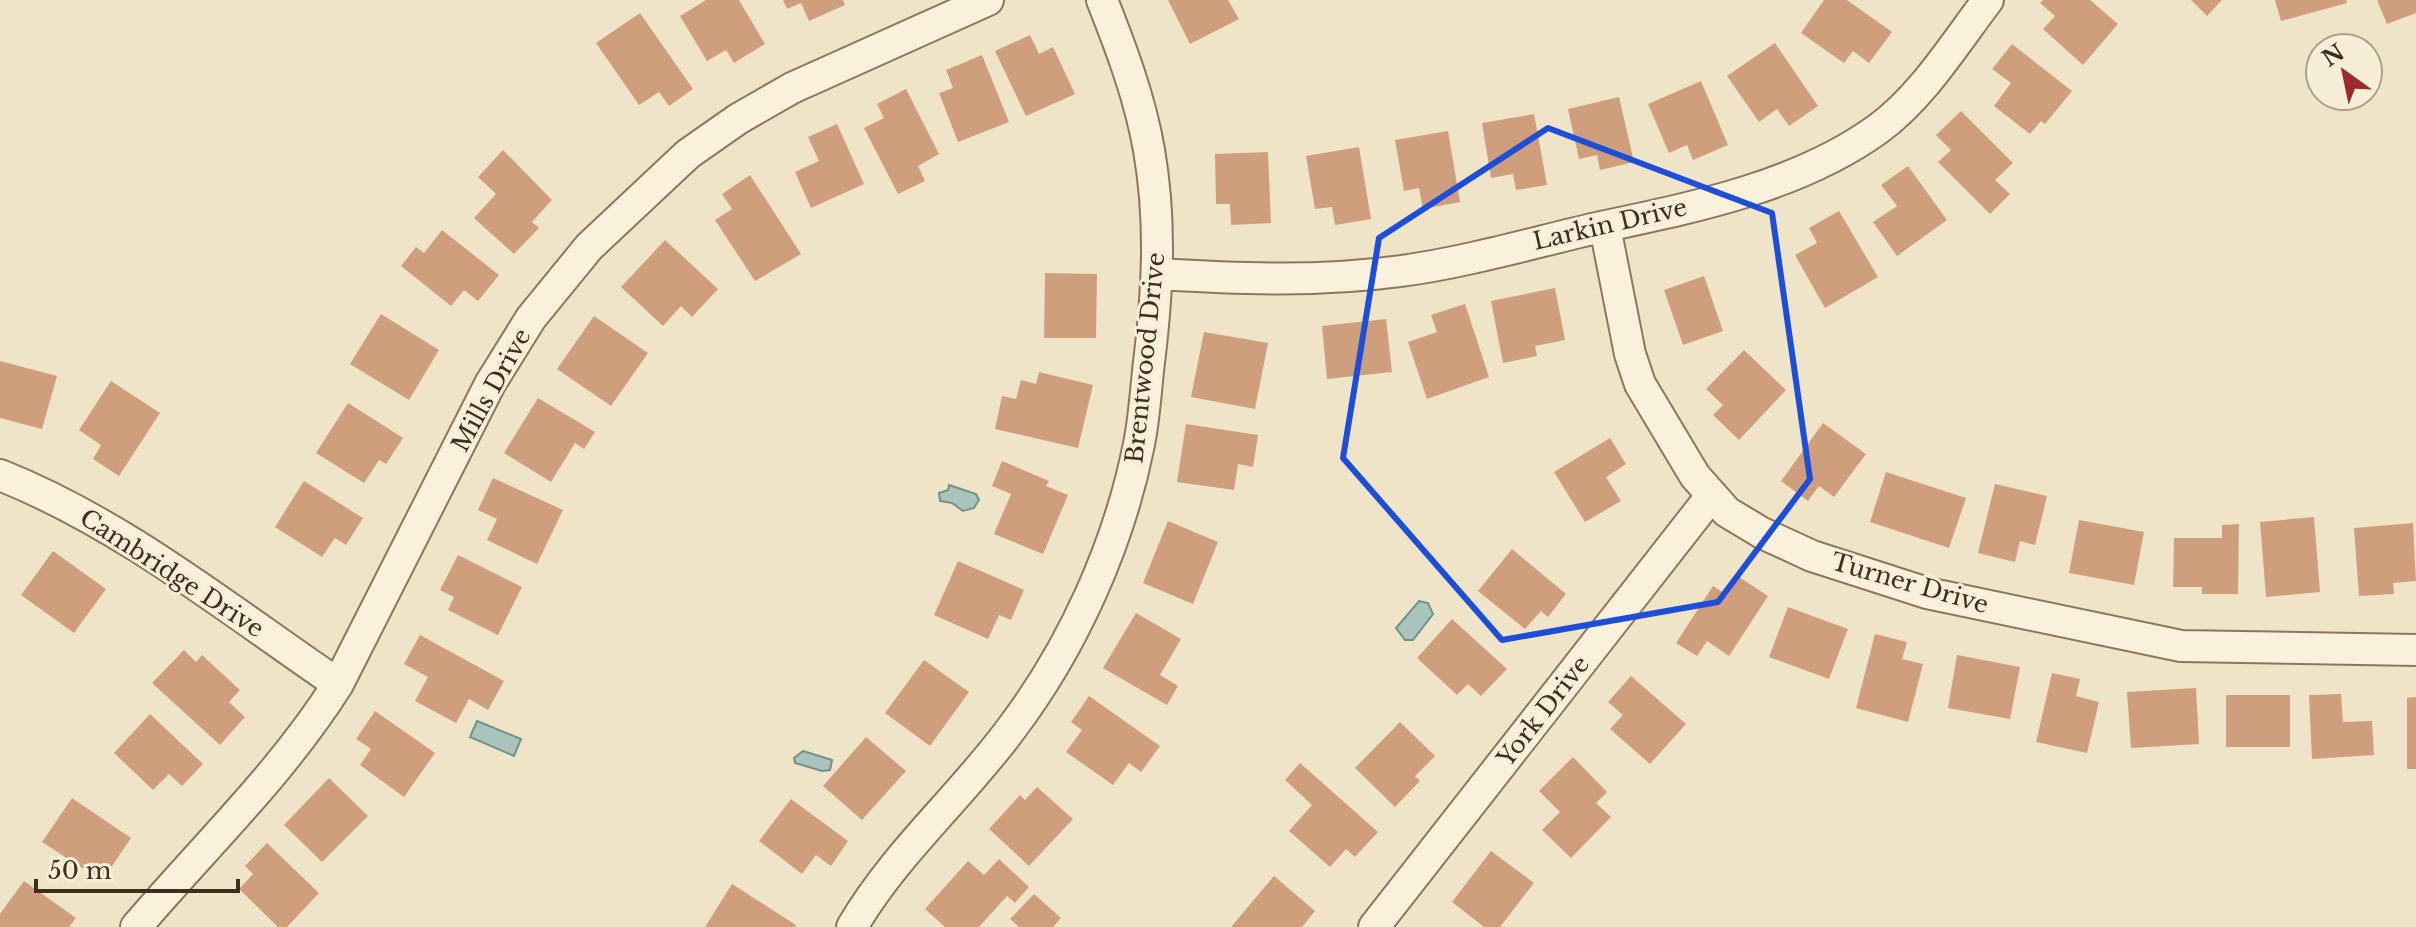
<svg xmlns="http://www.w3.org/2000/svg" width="2416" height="927" font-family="'Libre Baskerville',serif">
<rect width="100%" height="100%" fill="#f0e4c8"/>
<path fill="#a9c4bc" stroke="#6f938a" stroke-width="2" d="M949 485 976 494 979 500 974 508 963 511 952 503 940 501 939 493 948 490Z
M1419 601 1428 603 1433 614 1413 640H1405L1396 628Z
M477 721 521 739 514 756 470 737Z
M803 751 832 760 830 770 822 771 795 763 794 758Z"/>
<path fill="#cf9f7d" d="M706 0H739L765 44 734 63 726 50 707 61 680 16Z
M783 0H843L845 5 809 21 801 3 787 9Z
M1168 0H1228L1239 19 1190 44Z
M1824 0H1847L1892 32 1869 63 1853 51 1844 63 1801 33Z
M2043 0H2090L2118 24 2083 65 2043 29 2055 16 2040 3Z
M2191 0H2222L2207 16Z
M2275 0H2346L2347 3 2281 21Z
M2377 0H2416V13L2387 24Z
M640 13 693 89 669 106 659 92 639 105 596 43Z
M1030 35 1039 54 1053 47 1075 94 1026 116 995 51Z
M1775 43 1818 106 1789 126 1777 109 1759 122 1727 76Z
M2012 44 2072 91 2045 124 2041 121 2030 134 1994 106 2011 83 1992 69Z
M982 55 1009 122 958 142 939 93 953 88 946 70Z
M1701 81 1728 145 1693 160 1687 145 1669 153 1648 104Z
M906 89 939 154 918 166 925 181 898 194 864 128 884 118 877 104Z
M1619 97 1634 162 1600 170 1597 155 1579 159 1568 109Z
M1961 111 2013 163 1995 180 2010 194 1990 214 1938 162 1951 150 1936 135Z
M1534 114 1547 185 1516 190 1513 174 1491 178 1482 123Z
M837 124 864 184 811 208 795 172 819 161 808 137Z
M1448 131 1460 202 1423 209 1419 188 1404 191 1395 140Z
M1359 147 1371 219 1335 225 1332 207 1315 209 1306 156Z
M503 150 552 200 532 222 539 228 514 254 474 218 496 194 478 177Z
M1268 152 1271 223 1231 225 1230 204H1216L1215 154Z
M1908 166 1947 220 1897 256 1873 222 1897 206 1881 185Z
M750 175 801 254 755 281 715 220 732 209 722 194Z
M1839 211 1878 277 1825 308 1795 255 1817 243 1809 228Z
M442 230 499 275 478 301 464 290 451 306 401 266 416 247 424 253Z
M665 240 718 289 692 317 681 306 663 326 621 287Z
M1045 273 1097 274 1096 338H1044Z
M1704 276 1723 331 1683 345 1664 290Z
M1555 288 1565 340 1535 346 1537 356 1503 363 1491 301Z
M1465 304 1489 377 1427 399 1408 342 1437 332 1431 315Z
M381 314 439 350 409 400 350 364Z
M594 316 648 353 611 406 557 369Z
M1386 319 1392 372 1327 379 1322 326Z
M1204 332 1268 343 1255 409 1191 397Z
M1744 350 1786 390 1739 440 1713 415 1723 405 1706 389Z
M0 361 57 376 42 429 0 418Z
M1039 372 1093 385 1078 448 995 429 1002 396 1016 399 1021 380 1036 384Z
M111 381 160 413 119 476 93 459 101 445 79 430Z
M538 398 595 432 584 449 575 443 551 482 504 453Z
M348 403 403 438 386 464 379 460 364 483 316 453Z
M1823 423 1866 454 1834 497 1819 486 1808 501 1781 481Z
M1186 424 1258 435 1253 467 1238 464 1234 490 1177 482Z
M1610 438 1626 464 1606 477 1621 501 1585 522 1554 472Z
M1002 461 1049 481 1046 486 1068 495 1043 554 994 534 1011 494 992 486Z
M1886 472 1966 498 1949 548 1870 522Z
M493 478 563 510 537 564 487 540 497 519 478 510Z
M304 481 363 518 346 545 335 538 322 557 275 527Z
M1995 484 2047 496 2035 545 2020 541 2015 562 1978 553Z
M2314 517 2320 592 2266 597 2260 522Z
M2079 520 2144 532 2134 585 2069 573Z
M1168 521 1218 542 1193 604 1143 583Z
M2413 523 2416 581 2393 583 2394 594 2359 596 2354 528Z
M2239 524 2238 594H2202V587H2173L2174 538H2222V525Z
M1512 549 1566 594 1548 617 1541 611 1525 629 1478 591Z
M53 551 106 589 74 633 21 595Z
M458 555 522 587 498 635 448 610 454 597 440 590Z
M958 561 1024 590 1011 620 999 615 988 639 934 615Z
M1736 575 1768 596 1729 656 1707 641 1697 656 1676 643 1713 586 1724 593Z
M1788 607 1848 629 1829 679 1769 657Z
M1136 613 1181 639 1160 675 1178 686 1167 705 1103 668Z
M1452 619 1507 669 1481 696 1468 684 1457 695 1417 658Z
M1875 634 1907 642 1902 659 1923 664 1908 722 1856 708Z
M420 635 504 681 488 710 469 699 456 723 415 701 428 677 404 664Z
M184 650 196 662 202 655 240 690 229 702 245 717 220 745 152 683Z
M1957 655 2020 667 2010 719 1948 708Z
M924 660 969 692 930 746 885 713Z
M2052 673 2080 679 2076 696 2099 702 2087 753 2036 742Z
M1631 676 1686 724 1650 764 1610 729 1623 715 1608 702Z
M2196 688 2199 744 2131 748 2127 692Z
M2341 694 2343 722 2372 721 2374 755 2312 759 2309 695Z
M2226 695H2290V747H2226Z
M1089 696 1160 746 1141 772 1129 763 1113 785 1066 752 1082 730 1071 722Z
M2416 697V769H2407V698Z
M375 711 435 753 404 797 360 765 371 749 356 739Z
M150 714 203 764 182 786 169 774 153 790 114 753Z
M1400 722 1435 756 1415 776 1420 781 1395 807 1355 768Z
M866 737 906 771 862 820 823 786Z
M1573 757 1607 792 1596 803 1611 817 1571 858 1542 830 1560 812 1539 791Z
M1300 763 1378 832 1355 857 1346 849 1330 867 1289 831 1312 805 1285 780Z
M329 778 368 816 322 862 284 825Z
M1037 787 1073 819 1029 866 989 829 1020 795 1025 800Z
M72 798 131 838 102 881 42 842Z
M791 799 848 841 831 866 816 855 802 874 759 841Z
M267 843 319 893 287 927H278L239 889 253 874 245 866Z
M1491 851 1534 883 1500 927H1484L1452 902Z
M999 859 1029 887 1015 903 1007 896 979 927H945L925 909 968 861 984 875Z
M1274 876 1315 911 1302 927H1231Z
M24 881 76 918 69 927H0V914Z
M732 884 796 925 795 927H705Z
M1034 894 1061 918 1053 927H1019L1010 919Z"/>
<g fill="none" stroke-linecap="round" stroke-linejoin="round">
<defs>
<path id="street" d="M1605 227 1630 354 1640 384 1695 476 1727 512 1762 533 1812 556 1927 593 2181 646 2416 650
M1159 274C1240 279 1320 282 1401 271 1468 262 1535 242 1601 227 1696 207 1799 186 1878 129 1923 96 1955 43 1988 0
M0 475C123 524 229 610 338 684
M136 927C205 846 282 773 338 684L490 384 531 318 589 247 688 154 738 119 792 88 988 0
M852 927C895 853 961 797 1011 729 1073 647 1119 545 1139 444 1145 415 1146 384 1150 354 1158 285 1161 219 1149 150 1140 98 1121 48 1102 0
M1374 927 1712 495"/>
</defs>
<use href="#street" stroke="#8d765c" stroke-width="34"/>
<use href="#street" stroke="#faf1dc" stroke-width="30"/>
</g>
<path fill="none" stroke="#1d4ed8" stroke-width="6" stroke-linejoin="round" d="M1548 128 1772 213 1810 479 1718 602 1502 640 1343 458 1379 238Z"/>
<g text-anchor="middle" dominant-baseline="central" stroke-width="6" stroke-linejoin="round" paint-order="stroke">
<g font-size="24" fill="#3d2e20" stroke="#f7eed8">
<text transform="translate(1610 224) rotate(-13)">Larkin Drive</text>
<text transform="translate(1145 358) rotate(-84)">Brentwood Drive</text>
<text transform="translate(491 390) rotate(-61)">Mills Drive</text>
<text transform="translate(172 573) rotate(33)">Cambridge Drive</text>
<text transform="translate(1910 583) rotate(16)">Turner Drive</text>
<text transform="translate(1543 711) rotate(-52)">York Drive</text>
</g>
</g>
<g transform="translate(2344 72) rotate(327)"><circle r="38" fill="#f7eed8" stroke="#ada18e" stroke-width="2"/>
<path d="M0-6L14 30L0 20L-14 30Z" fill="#9e2a2b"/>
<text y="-12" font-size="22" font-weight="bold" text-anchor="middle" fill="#3d2e20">N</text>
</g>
<path d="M36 879v12h202v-12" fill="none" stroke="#3d2e20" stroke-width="4"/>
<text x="48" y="879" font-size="24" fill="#3d2e20" stroke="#f7eed8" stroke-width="6" paint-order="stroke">50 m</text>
</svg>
